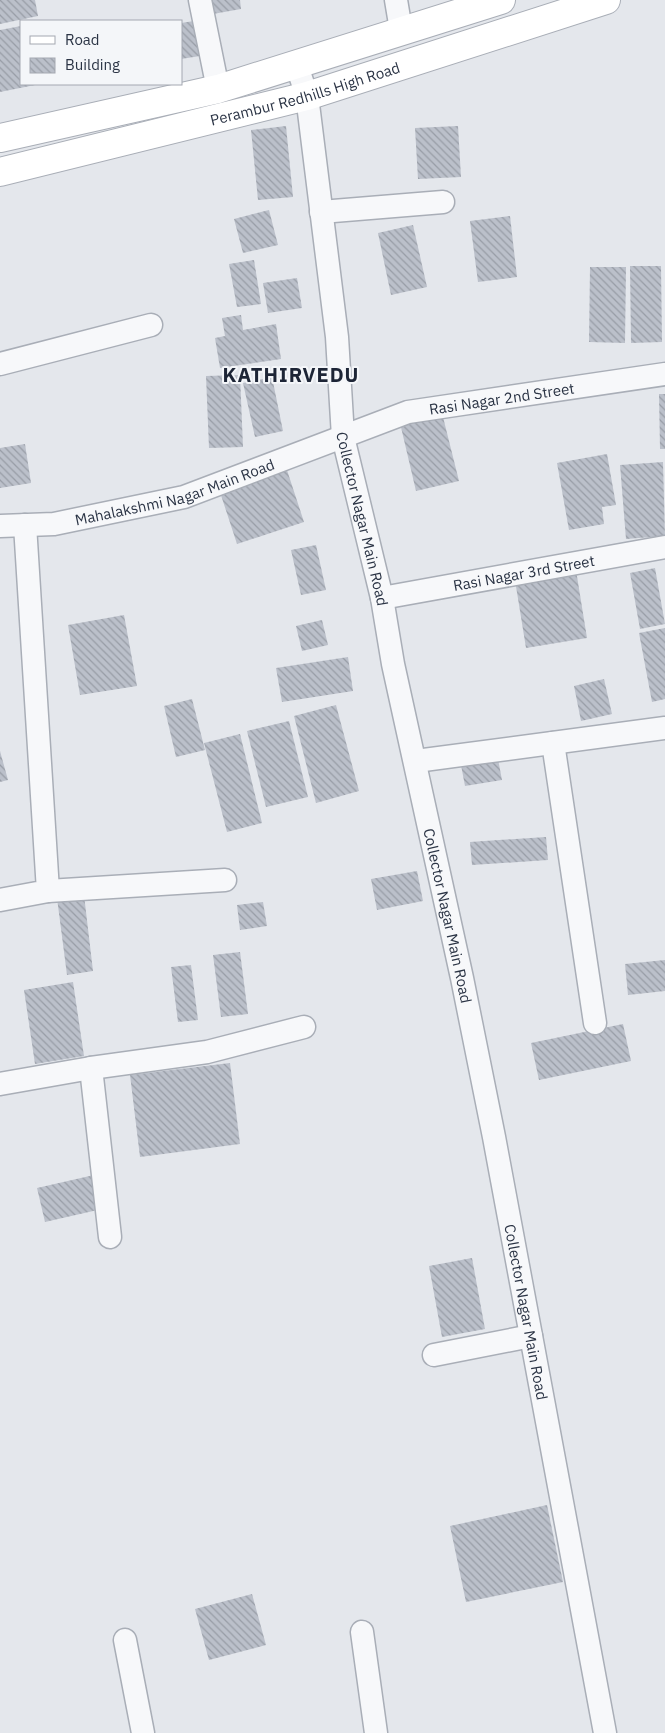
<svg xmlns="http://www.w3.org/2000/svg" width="665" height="1733" font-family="'IBM Plex Sans',sans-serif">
<defs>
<pattern id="building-back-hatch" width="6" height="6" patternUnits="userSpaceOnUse" patternTransform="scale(1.25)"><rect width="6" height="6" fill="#bbc0ca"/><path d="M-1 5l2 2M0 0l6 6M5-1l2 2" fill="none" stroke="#989da6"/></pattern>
</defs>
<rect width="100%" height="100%" fill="#e4e7ec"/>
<path fill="url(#building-back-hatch)" d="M0 0H35L38 16 0 24Z
M210 0H240L241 9 213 14Z
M194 21 200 56 181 59V23Z
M21 26V84L35 85 0 92V30Z
M286 126 293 197 258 200 251 130Z
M458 126 461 177 418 179 415 128Z
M269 210 278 245 243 253 234 219Z
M510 216 517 277 478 282 470 221Z
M413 225 427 287 391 295 378 233Z
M254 260 261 304 237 307 229 264Z
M630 266H661L662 342 631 343Z
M590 267H626L625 343 589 342Z
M297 278 302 308 268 313 263 283Z
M241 315 243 330 276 324 281 359 220 368 215 338 225 336 222 318Z
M240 375 243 447 209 448 206 376Z
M272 377 283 431 255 437 243 383Z
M659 394H665V449H660Z
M442 413 459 481 416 491 400 423Z
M25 444 31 483 0 488V448Z
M607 454 616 505 602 507 604 524 569 530 557 463Z
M663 462 665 536 626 539 620 465Z
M285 464 304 522 237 544 218 486Z
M316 545 326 590 301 595 291 550Z
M575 564 587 638 526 648 514 574Z
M655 568 665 624 640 629 630 573Z
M124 615 137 686 80 695 68 625Z
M322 620 328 645 302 651 296 626Z
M665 628V699L652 702 639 633Z
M348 657 353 691 282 702 276 668Z
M604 679 612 714 581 721 574 686Z
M192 699 205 750 176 757 164 706Z
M336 705 359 791 316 803 294 716Z
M289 721 308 797 266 807 247 731Z
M240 734 262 823 227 832 204 743Z
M0 751 8 780 0 782Z
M498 759 502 780 465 786 461 765Z
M546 837 548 860 472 865 470 842Z
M417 871 423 901 377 910 371 879Z
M84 895 93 971 67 975 57 898Z
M263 902 267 926 240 930 237 905Z
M240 952 248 1014 221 1017 213 955Z
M665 960V991L628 995 625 964Z
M191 965 198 1020 178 1022 171 967Z
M73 982 84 1056 35 1064 24 990Z
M623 1024 631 1061 539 1080 531 1043Z
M230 1063 240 1144 140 1157 130 1075Z
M94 1175 102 1209 45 1222 37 1188Z
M472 1258 485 1329 442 1337 429 1266Z
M547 1505 563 1582 466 1602 450 1526Z
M252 1594 266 1645 209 1660 195 1609Z"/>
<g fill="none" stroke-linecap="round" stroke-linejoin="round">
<defs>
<g id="minor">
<path d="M200 0 218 89"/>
<path d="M396 0 401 30"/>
<path id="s1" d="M296 63 307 96 337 337 343 437 382 598 393 664 462 978 494 1137 605 1733"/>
<path d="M321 212 443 202"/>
<path d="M0 364 151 325"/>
<path id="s2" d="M0 526 54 524 184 497 408 412 665 374"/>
<path id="s3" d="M382 598 665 547"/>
<path d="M553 743 595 1023"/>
<path d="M416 761 665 728"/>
<path d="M48 891 225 880"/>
<path d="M0 900 48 891 25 525"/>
<path d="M91 1068 110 1237"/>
<path d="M0 1084 91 1068 207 1052 304 1027"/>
<path d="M434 1355 531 1336"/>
<path d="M362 1632 376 1733"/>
<path d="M125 1640 143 1733"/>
</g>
<g id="secondary">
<path d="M0 138 218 89 501 0"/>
<path id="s4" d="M0 172 307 96 606 0"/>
</g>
</defs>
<use href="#minor" stroke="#a9aeb7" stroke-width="25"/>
<use href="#secondary" stroke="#a9aeb7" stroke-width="30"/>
<use href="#minor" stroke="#f7f8fa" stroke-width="22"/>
<use href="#secondary" stroke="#fff" stroke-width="28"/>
</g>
<g text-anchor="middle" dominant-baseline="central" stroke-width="4" stroke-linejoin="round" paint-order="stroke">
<g font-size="15" fill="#2b3445" stroke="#f4f6f9">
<text stroke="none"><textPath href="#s4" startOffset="315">Perambur Redhills High Road</textPath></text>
<text stroke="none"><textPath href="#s2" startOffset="521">Rasi Nagar 2nd Street</textPath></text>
<text stroke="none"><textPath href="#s2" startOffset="179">Mahalakshmi Nagar Main Road</textPath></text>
<text stroke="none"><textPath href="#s1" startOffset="462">Collector Nagar Main Road</textPath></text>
<text stroke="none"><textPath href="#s3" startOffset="144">Rasi Nagar 3rd Street</textPath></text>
<text stroke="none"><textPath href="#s1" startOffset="868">Collector Nagar Main Road</textPath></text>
<text stroke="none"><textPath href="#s1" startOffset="1272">Collector Nagar Main Road</textPath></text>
</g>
<g font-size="20" font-weight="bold" letter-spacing="1" fill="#1d2536" stroke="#f4f6f9">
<text x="291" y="374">KATHIRVEDU</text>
</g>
</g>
<rect x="20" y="20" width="162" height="65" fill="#f4f6f9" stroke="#a4a8b1"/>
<rect x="30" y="36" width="25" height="8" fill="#ffffff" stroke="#a4a8b1"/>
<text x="65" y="45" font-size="15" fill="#2b3445">Road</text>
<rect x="30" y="58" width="25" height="15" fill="url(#building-back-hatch)" stroke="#a4a8b1"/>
<text x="65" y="70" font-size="15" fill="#2b3445">Building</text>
</svg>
